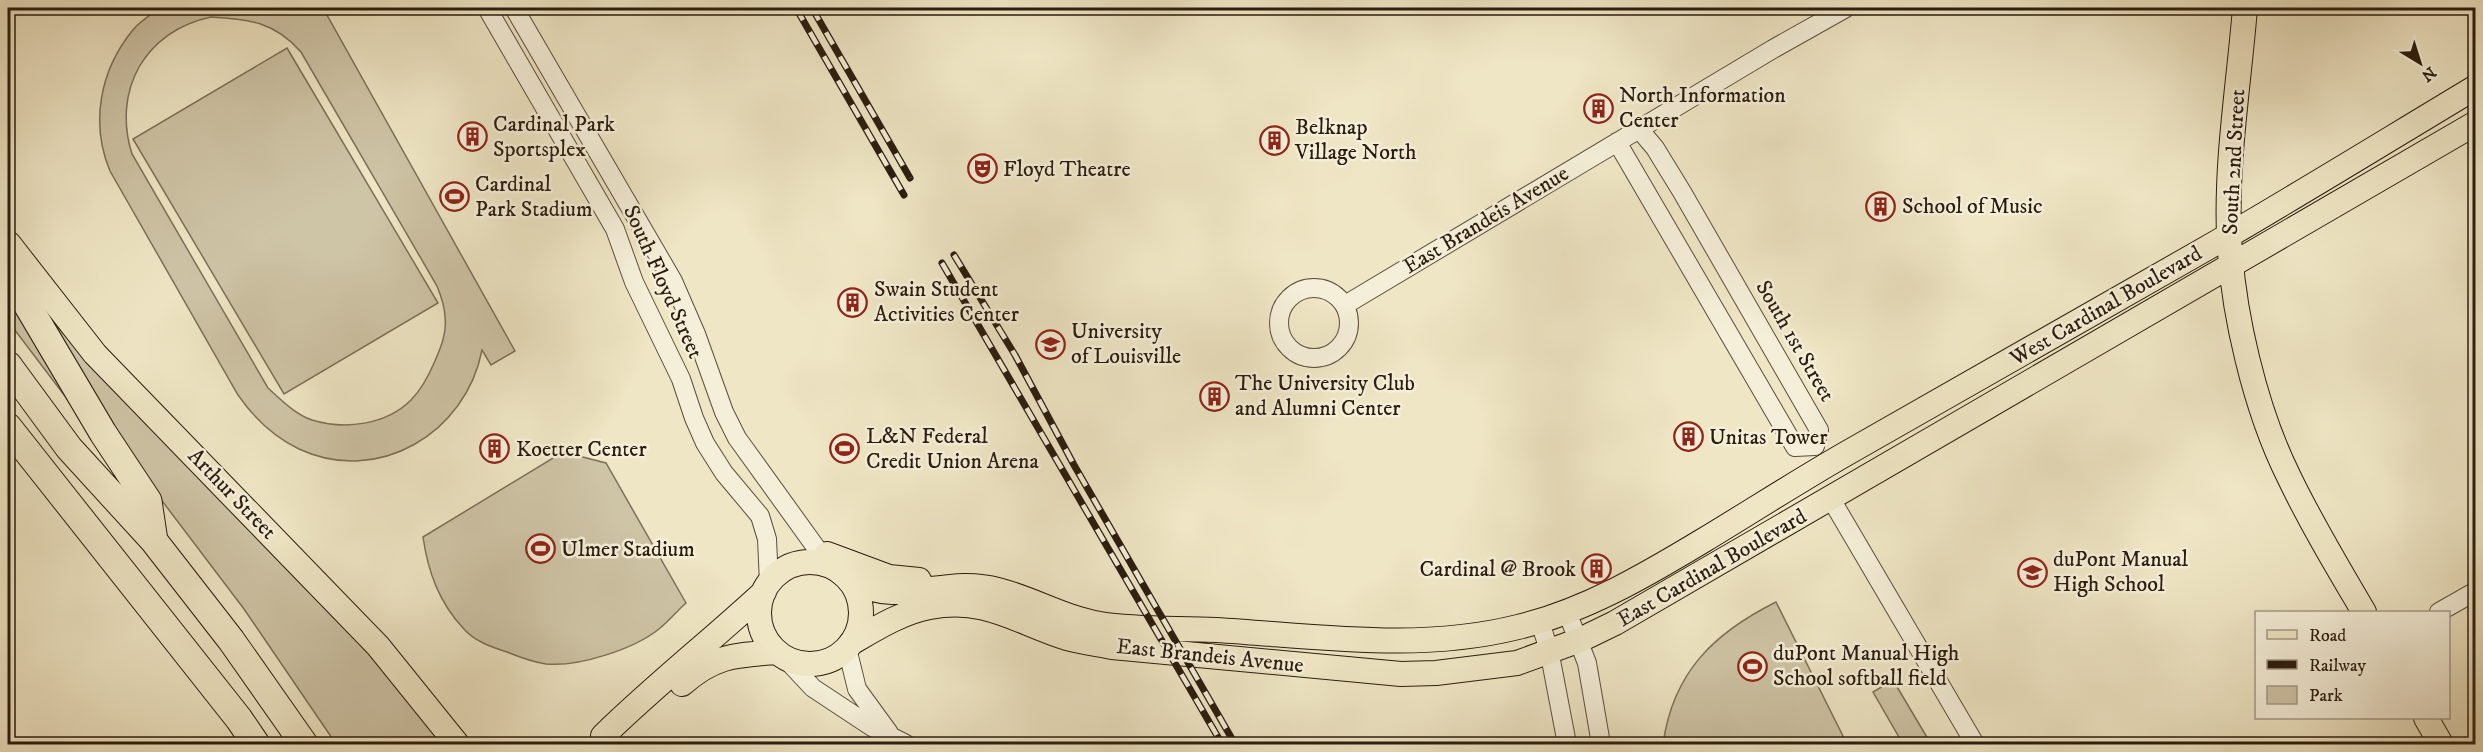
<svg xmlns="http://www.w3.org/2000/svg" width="2483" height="752" font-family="'IM FELL DW Pica',serif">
<rect width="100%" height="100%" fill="#efe6c5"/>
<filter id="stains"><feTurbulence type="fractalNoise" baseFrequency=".00333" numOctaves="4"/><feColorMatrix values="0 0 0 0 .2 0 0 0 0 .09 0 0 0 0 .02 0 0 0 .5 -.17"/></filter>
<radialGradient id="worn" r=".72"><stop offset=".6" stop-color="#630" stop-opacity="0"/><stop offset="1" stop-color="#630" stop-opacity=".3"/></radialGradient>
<path fill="#cec4a6" stroke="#7c705a" stroke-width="1.5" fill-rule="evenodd" d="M160 8H323L515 351 491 365 482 350C466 433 378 486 299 449 274 437 254 418 238 395L110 171C90 123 100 71 132 31 139 22 150 15 160 8ZM211 17C249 19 275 22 301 52L437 286C441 296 445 307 445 317 447 333 441 347 435 361 429 375 422 389 411 400 386 425 345 430 312 420 295 414 281 400 268 388L132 154C112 90 145 31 211 17Z
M287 48 438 303 284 394 133 139Z
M8 288 74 408 8 321Z
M39 306 109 385 341 620 444 744H336L244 609 147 481Z
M563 452 606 463 686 603C677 611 669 621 659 629 634 649 579 667 546 664 533 662 519 657 507 652 491 647 474 641 463 628 439 602 428 572 423 537Z
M1776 602 1847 744H1663C1673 672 1714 633 1776 602Z
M1893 680 1931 744H1903L1873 692Z"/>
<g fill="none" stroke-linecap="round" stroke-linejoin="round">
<defs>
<path id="minor" d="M487 8 615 229 634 282 681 379 694 418 705 443 724 473 760 516 767 539 769 583
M514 8 673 281 696 334 724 412 737 438 830 567
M1639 129 1655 148 1682 192 1819 430 1815 446
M1617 142 1795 447 1815 446
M1279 323a35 35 0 1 1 70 0a35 35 0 1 1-70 0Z
M1345 305 1773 49 1846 8
M1831 499 1975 744
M1567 612 1587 663 1601 744
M2439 612 2476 591
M1540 622 1549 650 1567 744
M847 648 857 689 889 733
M783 656 813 688 872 727 906 744"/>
<path id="major" d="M2245 8C2239 83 2226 159 2229 235 2232 311 2255 409 2289 477 2311 523 2338 568 2364 612
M9 244 95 354 378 646 457 744
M827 554 889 577 919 580
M759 613a51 51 0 1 1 102 0a51 51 0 1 1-102 0Z
M850 581C904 608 944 575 998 590 1033 599 1064 618 1100 624 1138 630 1177 628 1216 630 1317 636 1418 652 1518 627 1585 611 1646 575 1704 540 1752 511 1800 480 1849 452 1968 383 2088 316 2207 248 2297 196 2386 141 2476 87
M851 643C875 629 902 612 930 607 986 596 1018 623 1067 638 1081 642 1097 644 1112 647L1401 674 1436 673 1517 663 1580 640 1615 623 2476 123
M682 684C715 655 736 655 777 652
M2426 718 2441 744
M603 736C654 686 711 641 764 592"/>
<path id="highway" d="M8 252 22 296 103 433 148 501 154 541
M8 365 69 448 154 541 231 640 304 744
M8 427 239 719 256 744"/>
</defs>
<use href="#minor" stroke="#5b4e3c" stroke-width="20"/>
<use href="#major" stroke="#2a1c0e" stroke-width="26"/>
<use href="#highway" stroke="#2a1c0e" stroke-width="29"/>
<use href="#minor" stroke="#f5efd9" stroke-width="18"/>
<use href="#major" stroke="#efe6c5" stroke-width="24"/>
<use href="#highway" stroke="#efe6c5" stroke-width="27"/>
<defs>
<path id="rail" d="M796 8 904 195
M812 8 910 178
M954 255 1015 355 1074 465 1235 744
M942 263 1222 744"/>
</defs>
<use href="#rail" stroke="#2a1c0e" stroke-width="7"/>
<use href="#rail" stroke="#f5efd9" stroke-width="4.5" stroke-dasharray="14" stroke-linecap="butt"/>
</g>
<defs>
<symbol id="building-ring" viewBox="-11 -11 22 22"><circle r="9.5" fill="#f5efd9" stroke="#8f2418" stroke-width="1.5"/><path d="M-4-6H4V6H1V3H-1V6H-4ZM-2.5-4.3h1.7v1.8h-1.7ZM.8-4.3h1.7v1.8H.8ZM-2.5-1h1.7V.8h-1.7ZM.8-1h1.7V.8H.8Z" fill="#8f2418"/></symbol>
<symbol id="theatre-ring" viewBox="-11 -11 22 22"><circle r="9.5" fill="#f5efd9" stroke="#8f2418" stroke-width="1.5"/><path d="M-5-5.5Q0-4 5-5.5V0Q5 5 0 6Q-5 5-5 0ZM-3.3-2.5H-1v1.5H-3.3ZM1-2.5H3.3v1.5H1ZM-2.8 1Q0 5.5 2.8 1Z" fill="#8f2418"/></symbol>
<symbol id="stadium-ring" viewBox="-11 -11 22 22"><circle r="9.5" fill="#f5efd9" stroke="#8f2418" stroke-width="1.5"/><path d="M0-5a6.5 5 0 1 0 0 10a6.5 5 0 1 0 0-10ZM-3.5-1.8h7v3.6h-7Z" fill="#8f2418"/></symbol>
<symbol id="university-ring" viewBox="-11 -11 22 22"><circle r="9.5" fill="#f5efd9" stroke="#8f2418" stroke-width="1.5"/><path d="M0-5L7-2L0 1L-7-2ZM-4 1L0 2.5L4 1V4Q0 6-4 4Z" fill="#8f2418"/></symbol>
<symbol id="school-ring" viewBox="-11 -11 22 22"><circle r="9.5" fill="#f5efd9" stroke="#8f2418" stroke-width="1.5"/><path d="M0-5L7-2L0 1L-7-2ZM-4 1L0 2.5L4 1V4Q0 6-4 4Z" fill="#8f2418"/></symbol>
</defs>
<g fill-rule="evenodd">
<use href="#building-ring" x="1582" y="92" width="33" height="33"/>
<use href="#building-ring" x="456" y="120" width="33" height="33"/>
<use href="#building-ring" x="1258" y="124" width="33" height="33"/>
<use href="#theatre-ring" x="966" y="152" width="33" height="33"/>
<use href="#stadium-ring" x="438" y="180" width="33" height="33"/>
<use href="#building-ring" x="1864" y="190" width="33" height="33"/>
<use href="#building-ring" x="836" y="286" width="33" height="33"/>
<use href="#university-ring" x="1034" y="328" width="33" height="33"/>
<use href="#building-ring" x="1198" y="380" width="33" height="33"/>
<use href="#building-ring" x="1672" y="420" width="33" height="33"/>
<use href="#building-ring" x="478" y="432" width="33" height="33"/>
<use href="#stadium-ring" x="828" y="432" width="33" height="33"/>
<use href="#stadium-ring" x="524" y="532" width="33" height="33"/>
<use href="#building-ring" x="1580" y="552" width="33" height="33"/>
<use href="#school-ring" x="2016" y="556" width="33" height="33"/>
<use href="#stadium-ring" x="1736" y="650" width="33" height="33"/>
</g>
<g text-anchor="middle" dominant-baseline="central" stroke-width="5" stroke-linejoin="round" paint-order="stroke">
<g font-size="22" fill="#2a1c0e" stroke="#f5efd9" text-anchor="start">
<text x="1619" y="95">North Information<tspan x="1619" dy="25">Center</tspan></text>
<text x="493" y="124">Cardinal Park<tspan x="493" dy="25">Sportsplex</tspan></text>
<text x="1295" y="127">Belknap<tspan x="1295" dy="25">Village North</tspan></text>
<text x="1003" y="169">Floyd Theatre</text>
<text x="475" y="184">Cardinal<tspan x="475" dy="25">Park Stadium</tspan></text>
<text x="1902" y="206">School of Music</text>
<text x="874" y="289">Swain Student<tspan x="874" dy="25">Activities Center</tspan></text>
<text x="1071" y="331">University<tspan x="1071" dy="25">of Louisville</tspan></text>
<text x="1235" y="383">The University Club<tspan x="1235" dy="25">and Alumni Center</tspan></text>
<text x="866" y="436">L&amp;N Federal<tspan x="866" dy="25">Credit Union Arena</tspan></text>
<text x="1709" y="437">Unitas Tower</text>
<text x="516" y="449">Koetter Center</text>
<text x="561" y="549">Ulmer Stadium</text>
<text x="2053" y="559">duPont Manual<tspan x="2053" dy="25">High School</tspan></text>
<text x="1576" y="569" text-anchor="end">Cardinal @ Brook</text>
<text x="1773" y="653">duPont Manual High<tspan x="1773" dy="25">School softball field</tspan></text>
</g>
<g font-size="22" fill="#2a1c0e" stroke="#f5efd9">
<text transform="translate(2234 162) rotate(-87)">South 2nd Street</text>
<text transform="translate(1486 220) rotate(-31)">East Brandeis Avenue</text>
<text transform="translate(663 282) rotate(66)">South Floyd Street</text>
<text transform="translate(2106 306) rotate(-30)">West Cardinal Boulevard</text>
<text transform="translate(1795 341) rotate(60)">South 1st Street</text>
<text transform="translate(232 494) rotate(46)">Arthur Street</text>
<text transform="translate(1712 568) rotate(-30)">East Cardinal Boulevard</text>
<text transform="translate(1210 656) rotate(6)">East Brandeis Avenue</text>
</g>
</g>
<rect width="2483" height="752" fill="none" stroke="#efe6c5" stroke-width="30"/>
<rect x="9" y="9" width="2465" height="734" fill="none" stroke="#2a1c0e" stroke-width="3"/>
<rect x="15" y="15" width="2453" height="722" fill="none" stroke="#2a1c0e" stroke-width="1.5"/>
<rect x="2255" y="611" width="195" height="108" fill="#f5efd9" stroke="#a49b88" stroke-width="1.5"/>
<rect x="2267" y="630" width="30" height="9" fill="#efe6c5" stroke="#a49b88" stroke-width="1.5"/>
<text x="2309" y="641" font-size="18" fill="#2a1c0e">Road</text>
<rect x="2267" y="660" width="30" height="9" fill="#2a1c0e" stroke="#a49b88" stroke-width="1.5"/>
<text x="2309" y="671" font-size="18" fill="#2a1c0e">Railway</text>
<rect x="2267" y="686" width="30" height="18" fill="#cec4a6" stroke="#a49b88" stroke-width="1.5"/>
<text x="2309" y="701" font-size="18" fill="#2a1c0e">Park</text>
<g transform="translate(2420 63) rotate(142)" stroke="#f5efd9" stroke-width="4.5" paint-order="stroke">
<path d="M0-4.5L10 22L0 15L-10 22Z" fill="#2a1c0e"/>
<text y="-9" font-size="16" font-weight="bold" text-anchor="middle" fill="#2a1c0e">N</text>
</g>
<rect width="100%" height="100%" filter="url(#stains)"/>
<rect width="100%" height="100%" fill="url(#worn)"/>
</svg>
